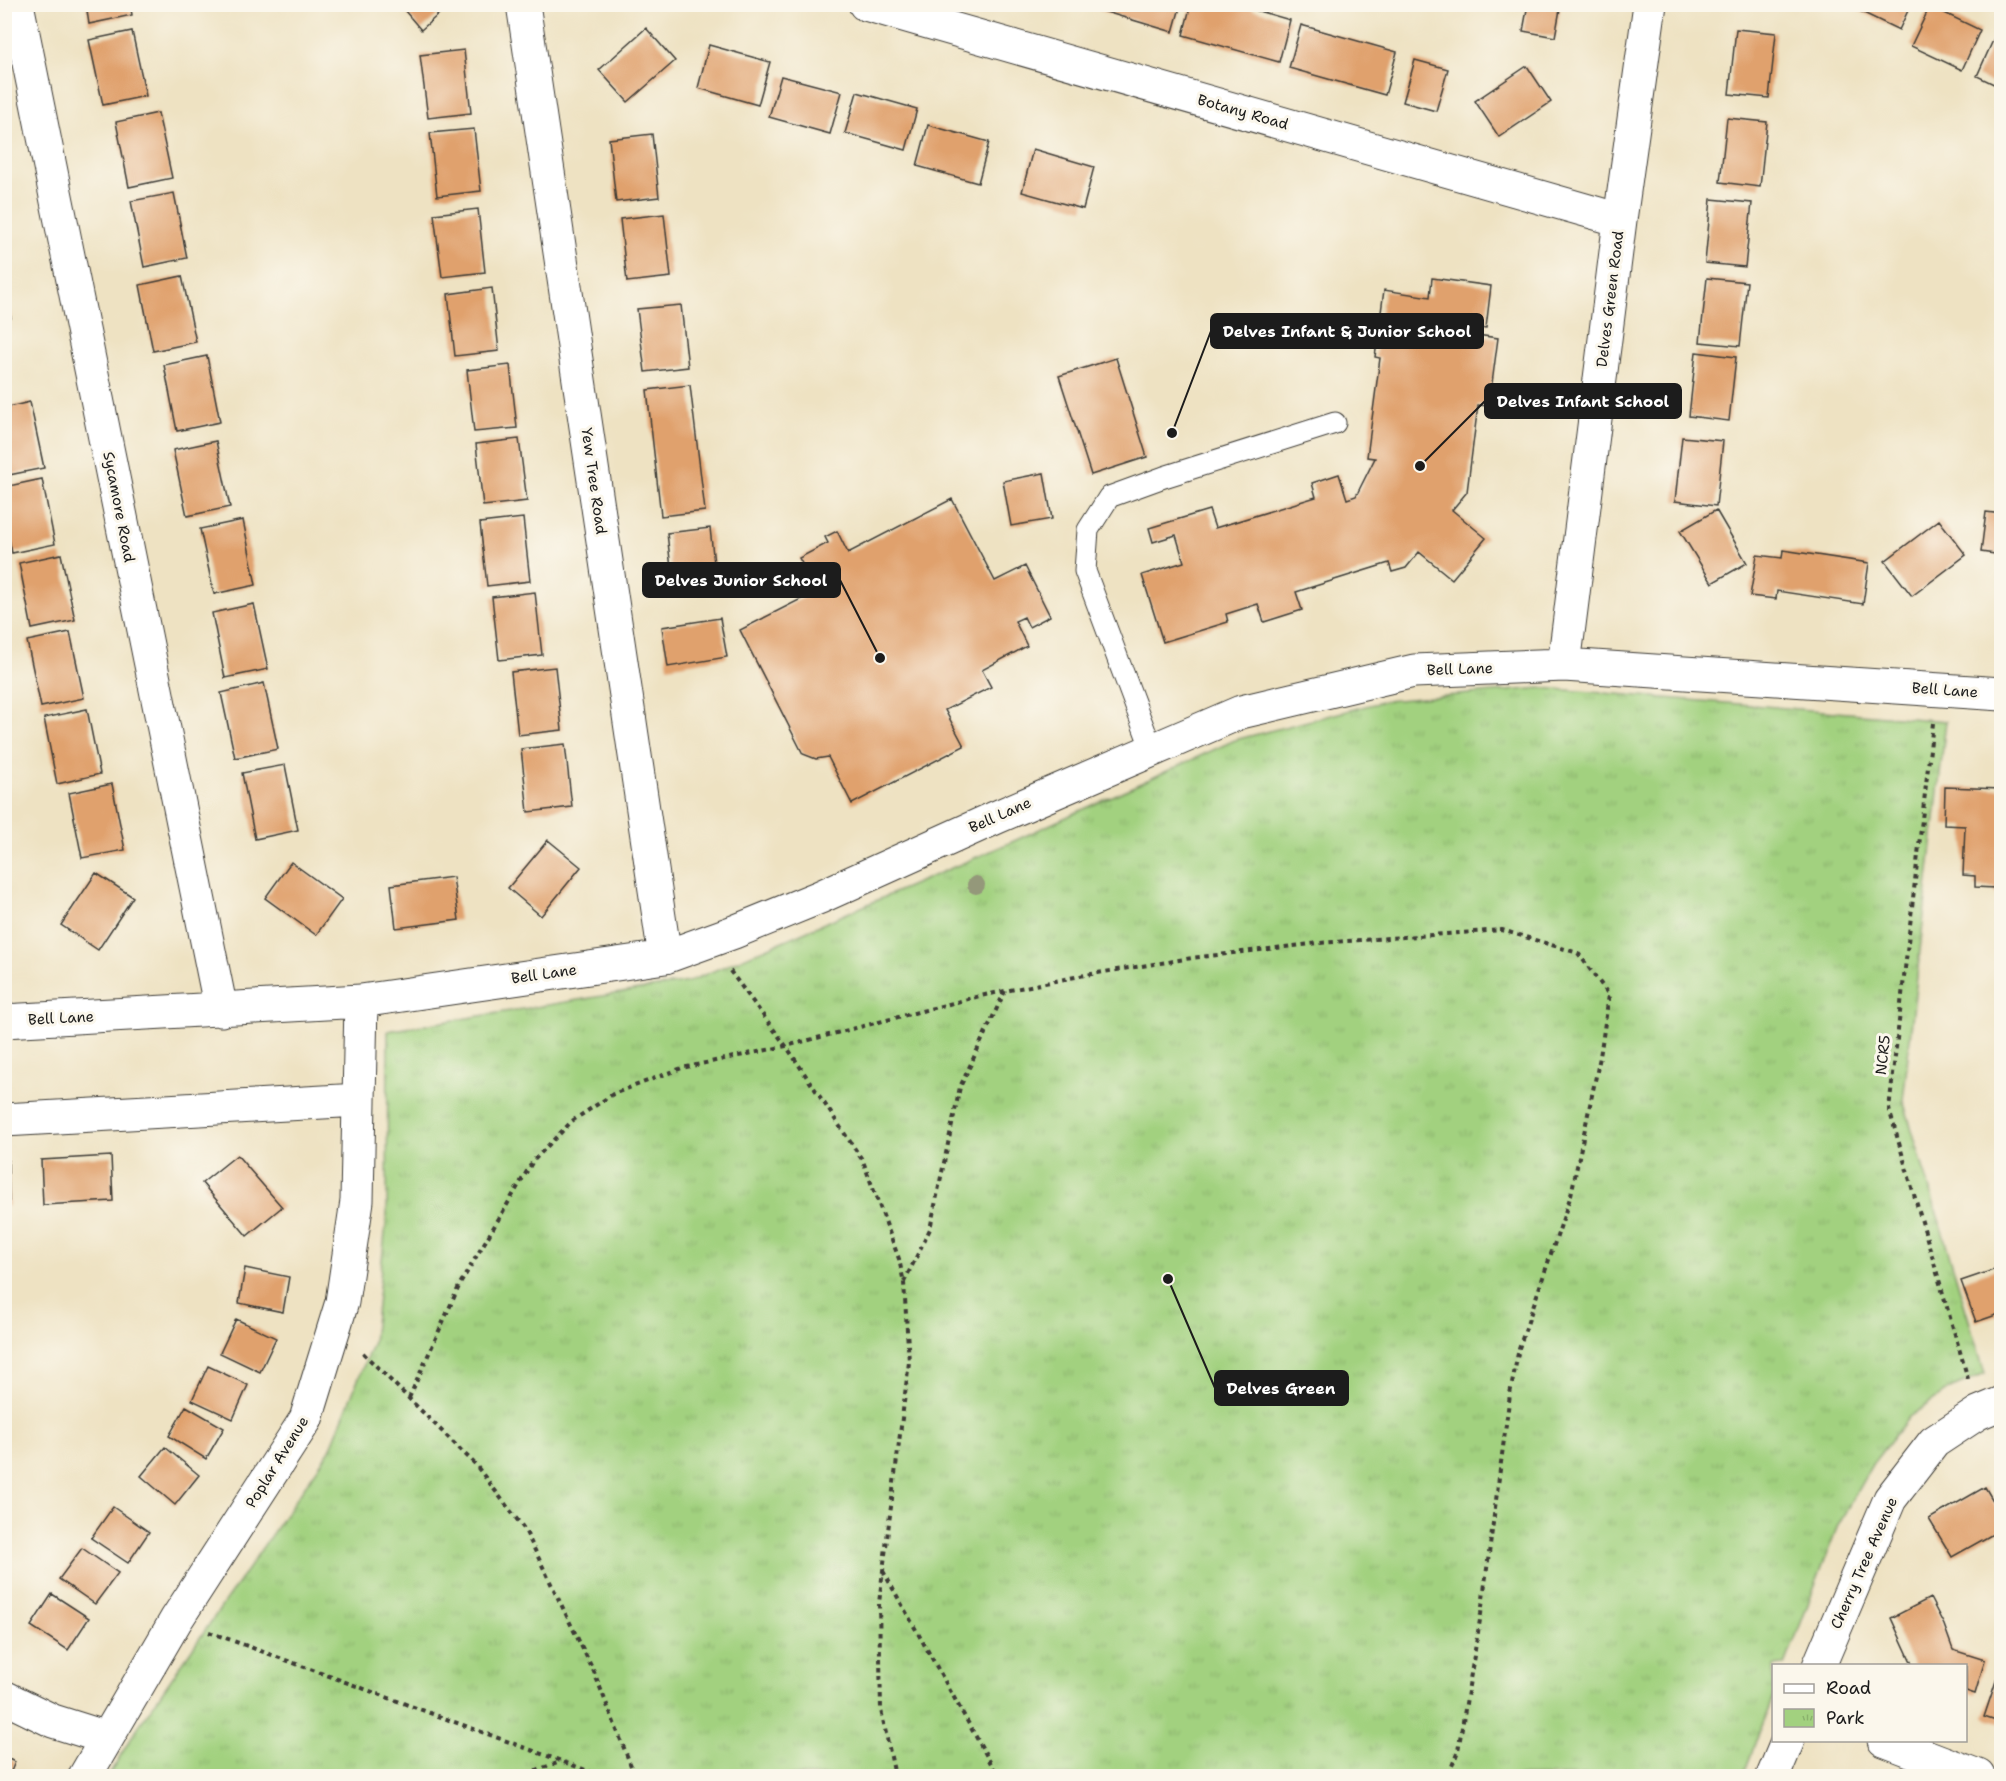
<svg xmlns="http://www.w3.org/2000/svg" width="2006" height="1781" font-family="'Shantell Sans',sans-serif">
<defs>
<pattern id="park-tufts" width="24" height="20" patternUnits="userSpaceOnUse" patternTransform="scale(1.5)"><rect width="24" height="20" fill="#a2d17f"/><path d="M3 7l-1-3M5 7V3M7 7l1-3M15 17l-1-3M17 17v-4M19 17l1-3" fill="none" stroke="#8bb36d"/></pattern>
</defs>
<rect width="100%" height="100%" fill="#fbf7ec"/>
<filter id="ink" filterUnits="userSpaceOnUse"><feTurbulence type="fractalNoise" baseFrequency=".0167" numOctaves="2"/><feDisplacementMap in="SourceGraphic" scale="12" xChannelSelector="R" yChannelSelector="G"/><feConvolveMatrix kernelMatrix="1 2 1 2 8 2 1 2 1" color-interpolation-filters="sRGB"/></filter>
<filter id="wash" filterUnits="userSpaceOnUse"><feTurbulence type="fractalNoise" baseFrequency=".008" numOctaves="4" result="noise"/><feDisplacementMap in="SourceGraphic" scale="24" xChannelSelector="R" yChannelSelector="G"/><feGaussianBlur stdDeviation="1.35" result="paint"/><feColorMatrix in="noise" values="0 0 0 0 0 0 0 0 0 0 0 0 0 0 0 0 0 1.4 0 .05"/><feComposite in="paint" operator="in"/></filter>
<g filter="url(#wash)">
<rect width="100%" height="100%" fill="#eee2c2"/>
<path fill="url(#park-tufts)" stroke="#5f764e" stroke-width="1.5" d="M1542 688 1946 721 1903 1100 1985 1374 1950 1389 1909 1417 1873 1463 1838 1525 1785 1665 1774 1666 1773 1697 1743 1776H108L136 1730 330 1450 373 1342 387 1215 388 1031 688 982 1014 841 1235 740 1385 701Z"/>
<g id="blocks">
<path fill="#e0a16d" d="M86 4H130L132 15 89 24Z
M399 4H450L421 30Z
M1079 4H1181L1173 32Z
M1191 4H1234L1290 20 1279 62 1183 35Z
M1528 4H1561L1555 37 1523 31Z
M1845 4H1911L1899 30Z
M1930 6 1980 30 1962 70 1911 46Z
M1301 25 1397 52 1385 95 1289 68Z
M646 28 675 61 628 102 599 70Z
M1736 29 1776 33 1769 98 1729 94Z
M132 31 146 96 103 105 89 40Z
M1995 36 2002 39V88L1977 76Z
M709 45 770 62 758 105 698 88Z
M464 50 471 113 428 118 420 55Z
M1415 60 1448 69 1436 111 1403 102Z
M1527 66 1551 102 1499 137 1475 101Z
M781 76 842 92 830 134 769 117Z
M857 92 917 109 906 150 845 133Z
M158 113 172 178 129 187 116 122Z
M1727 118 1767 122 1760 187 1720 182Z
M928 125 989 142 978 183 917 166Z
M474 129 481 191 437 196 430 133Z
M652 134 659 197 616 202 609 139Z
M1033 149 1094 167 1083 209 1022 192Z
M174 193 187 258 144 267 131 201Z
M1711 199 1752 203 1745 267 1705 263Z
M478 209 485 272 442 277 434 214Z
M664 214 671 277 627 282 620 219Z
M182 276 196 342 153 351 140 285Z
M1432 278 1491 286 1486 328 1478 327 1477 335 1498 338 1489 406 1478 405 1467 492 1452 510 1486 538 1452 579 1419 552 1406 568 1392 572 1389 563 1296 592 1302 610 1264 622 1258 604 1226 614 1228 622 1163 642 1142 575 1184 562 1176 535 1153 542 1149 528 1209 510 1215 528 1316 497 1312 483 1339 474 1347 499 1356 496 1375 458 1367 457 1380 358 1375 357 1384 290 1430 297Z
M1707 278 1747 282 1740 346 1700 342Z
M492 288 499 351 455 356 448 294Z
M4 291 11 318 4 320Z
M681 305 688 367 645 372 637 309Z
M1696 352 1736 357 1729 421 1689 416Z
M207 356 220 422 177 431 164 365Z
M1116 358 1147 457 1091 475 1059 376Z
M510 365 517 428 474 432 467 370Z
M690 385 705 511 661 516 647 390Z
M30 402 44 468 4 476V408Z
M1682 437 1723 441 1716 506 1675 501Z
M519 439 527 501 483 506 476 444Z
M216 441 230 507 187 516 173 450Z
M1044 473 1052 519 1011 526 1003 481Z
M42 479 55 544 12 553 4 515V487Z
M952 499 995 581 1025 566 1050 616 1029 627 1024 617 1015 621 1027 646 982 670 991 687 945 710 964 746 852 804 828 757 816 759 803 754 740 630 817 591 799 558 828 543 825 537 837 531 848 553Z
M1716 510 1747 563 1712 583 1680 531Z
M1986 512 2002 514V555L1981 552Z
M523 518 530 581 487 586 480 523Z
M243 520 256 585 214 594 200 529Z
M1939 520 1966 555 1912 596 1885 561Z
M710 528 717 590 674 595 667 533Z
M1783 550 1869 563 1863 604 1777 591 1776 599 1750 596 1757 555 1782 558Z
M61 554 75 620 32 629 19 563Z
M535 592 542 655 499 660 492 597Z
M254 604 268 669 225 678 212 613Z
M720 618 727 657 668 667 662 627Z
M70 632 84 698 41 707 27 641Z
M555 667 562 730 518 735 511 672Z
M264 683 278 749 235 758 221 693Z
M87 709 100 774 57 784 44 718Z
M565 744 572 807 528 812 521 749Z
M285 765 298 830 255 839 242 773Z
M112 784 125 850 82 858 69 793Z
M1945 787 2002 789V894L1995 893V888L1975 887V876L1963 875 1965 826 1944 825Z
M548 840 581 867 541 916 508 888Z
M291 862 342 899 316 935 265 898Z
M96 873 133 897 98 950 61 925Z
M453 877 459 920 396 928 391 885Z
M237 1155 282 1207 247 1236 202 1183Z
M111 1156 113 1201 43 1205 41 1160Z
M8 1161 9 1206 4 1207V1162Z
M2002 1267V1313L1976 1322 1961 1281Z
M245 1268 289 1277 283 1312 239 1303Z
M236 1319 276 1338 260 1372 220 1353Z
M208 1366 248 1385 233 1419 192 1400Z
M186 1406 224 1428 206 1459 169 1436Z
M165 1447 199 1475 175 1505 141 1476Z
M1985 1487 2002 1516V1529L1952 1557 1929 1519Z
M113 1507 149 1532 128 1563 91 1538Z
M82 1548 118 1573 95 1604 59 1579Z
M52 1594 89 1618 68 1650 31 1626Z
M1930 1598 1944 1625 1953 1650 1985 1660 1975 1694 1966 1691V1666H1913L1891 1618Z
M1998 1675 2002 1676V1723L1984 1717Z
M4 1757 15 1762 9 1776H4Z"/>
</g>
</g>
<g filter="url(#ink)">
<use href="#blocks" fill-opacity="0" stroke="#3c3a35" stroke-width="1.5"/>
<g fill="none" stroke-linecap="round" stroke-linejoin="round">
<defs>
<path id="lane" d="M1152 750 1085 571 1088 530 1109 497 1164 477 1335 423"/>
<path id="street" d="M17 4 221 1010
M523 4 665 957
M865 4 1620 220
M1564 665 1620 220 1650 4
M4 1021 361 1001 665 957 734 932 820 897 997 817 1241 712 1414 671 1564 665 2002 694
M4 1120 359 1100
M4 1697 53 1721 107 1738
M1884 1740 1978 1776
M85 1776 176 1620 306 1419 342 1302 357 1201 361 1001"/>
<path id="secondary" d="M1819 1666 1890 1499 1934 1442 1978 1413 2002 1403
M1773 1776 1788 1740"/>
</defs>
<use href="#lane" stroke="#3c3a35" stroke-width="23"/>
<use href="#street" stroke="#3c3a35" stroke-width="35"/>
<use href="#secondary" stroke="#3c3a35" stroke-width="35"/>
<path stroke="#3c3a35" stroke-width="4" stroke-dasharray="4.5 4.5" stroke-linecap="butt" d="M1933 723 1889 1109 1968 1379
M730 971 786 1046 863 1161 899 1259 904 1283 909 1362 879 1603 881 1710 895 1776
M904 1282 930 1229 960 1087 1005 991
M363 1353 475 1464 525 1530 594 1672 635 1776
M409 1398 460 1284 533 1161 572 1121 613 1094 682 1068 786 1046 980 996 1085 975 1192 958 1319 943 1502 930 1578 953 1609 995 1600 1057 1571 1195 1519 1348 1510 1394 1481 1614 1458 1751 1448 1776
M883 1571 998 1776
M209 1632 602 1776
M518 1776 561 1762"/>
<use href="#lane" stroke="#fff" stroke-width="21"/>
<use href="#street" stroke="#fff" stroke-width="33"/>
<use href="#secondary" stroke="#fff" stroke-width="33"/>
</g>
<circle fill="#94987a" cx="976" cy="885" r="9"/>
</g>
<g text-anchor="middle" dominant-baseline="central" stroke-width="6" stroke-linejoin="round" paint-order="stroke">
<g font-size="15" fill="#1c1c1c" stroke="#fbf7ec">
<text transform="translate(1243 112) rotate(16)">Botany Road</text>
<text transform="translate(1610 299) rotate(-83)">Delves Green Road</text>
<text transform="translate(594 481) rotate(82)">Yew Tree Road</text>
<text transform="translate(119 507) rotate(79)">Sycamore Road</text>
<text transform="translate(1460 669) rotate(-2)">Bell Lane</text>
<text transform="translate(1945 690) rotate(4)">Bell Lane</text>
<text transform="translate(1000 815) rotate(-24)">Bell Lane</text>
<text transform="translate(544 974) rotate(-8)">Bell Lane</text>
<text transform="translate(61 1018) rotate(-3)">Bell Lane</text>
<text transform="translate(1883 1055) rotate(-84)">NCR5</text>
<text transform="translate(277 1462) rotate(-58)">Poplar Avenue</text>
<text transform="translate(1864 1563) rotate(-66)">Cherry Tree Avenue</text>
</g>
</g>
<path fill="none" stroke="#1c1c1c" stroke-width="2" d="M1172 433L1211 331M1420 466L1485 401M880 658L840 580M1168 1279L1215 1388"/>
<g fill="#1c1c1c" stroke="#fbf7ec" stroke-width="2">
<circle cx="1172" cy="433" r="6"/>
<circle cx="1420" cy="466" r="6"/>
<circle cx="880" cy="658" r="6"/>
<circle cx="1168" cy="1279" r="6"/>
</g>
<g fill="#1c1c1c" stroke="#1c1c1c" stroke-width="2">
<rect x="1211" y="314" width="272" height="34" rx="6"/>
<rect x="1485" y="384" width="196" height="34" rx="6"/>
<rect x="643" y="563" width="197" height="34" rx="6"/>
<rect x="1215" y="1371" width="133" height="34" rx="6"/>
</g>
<g font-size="16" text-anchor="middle" font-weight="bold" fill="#fff">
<text x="1347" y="337">Delves Infant &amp; Junior School</text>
<text x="1583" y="407">Delves Infant School</text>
<text x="741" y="586">Delves Junior School</text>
<text x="1281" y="1394">Delves Green</text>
</g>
<rect width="2006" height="1781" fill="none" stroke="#fbf7ec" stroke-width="24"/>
<rect x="1772" y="1664" width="195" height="78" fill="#fbf7ec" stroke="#a29f99" stroke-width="1.5"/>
<rect x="1784" y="1684" width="30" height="9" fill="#ffffff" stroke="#a29f99" stroke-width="1.5"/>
<text x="1826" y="1694" font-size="18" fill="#1c1c1c">Road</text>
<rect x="1784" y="1709" width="30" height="18" fill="url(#park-tufts)" stroke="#a29f99" stroke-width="1.5"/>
<text x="1826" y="1724" font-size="18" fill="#1c1c1c">Park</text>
</svg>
